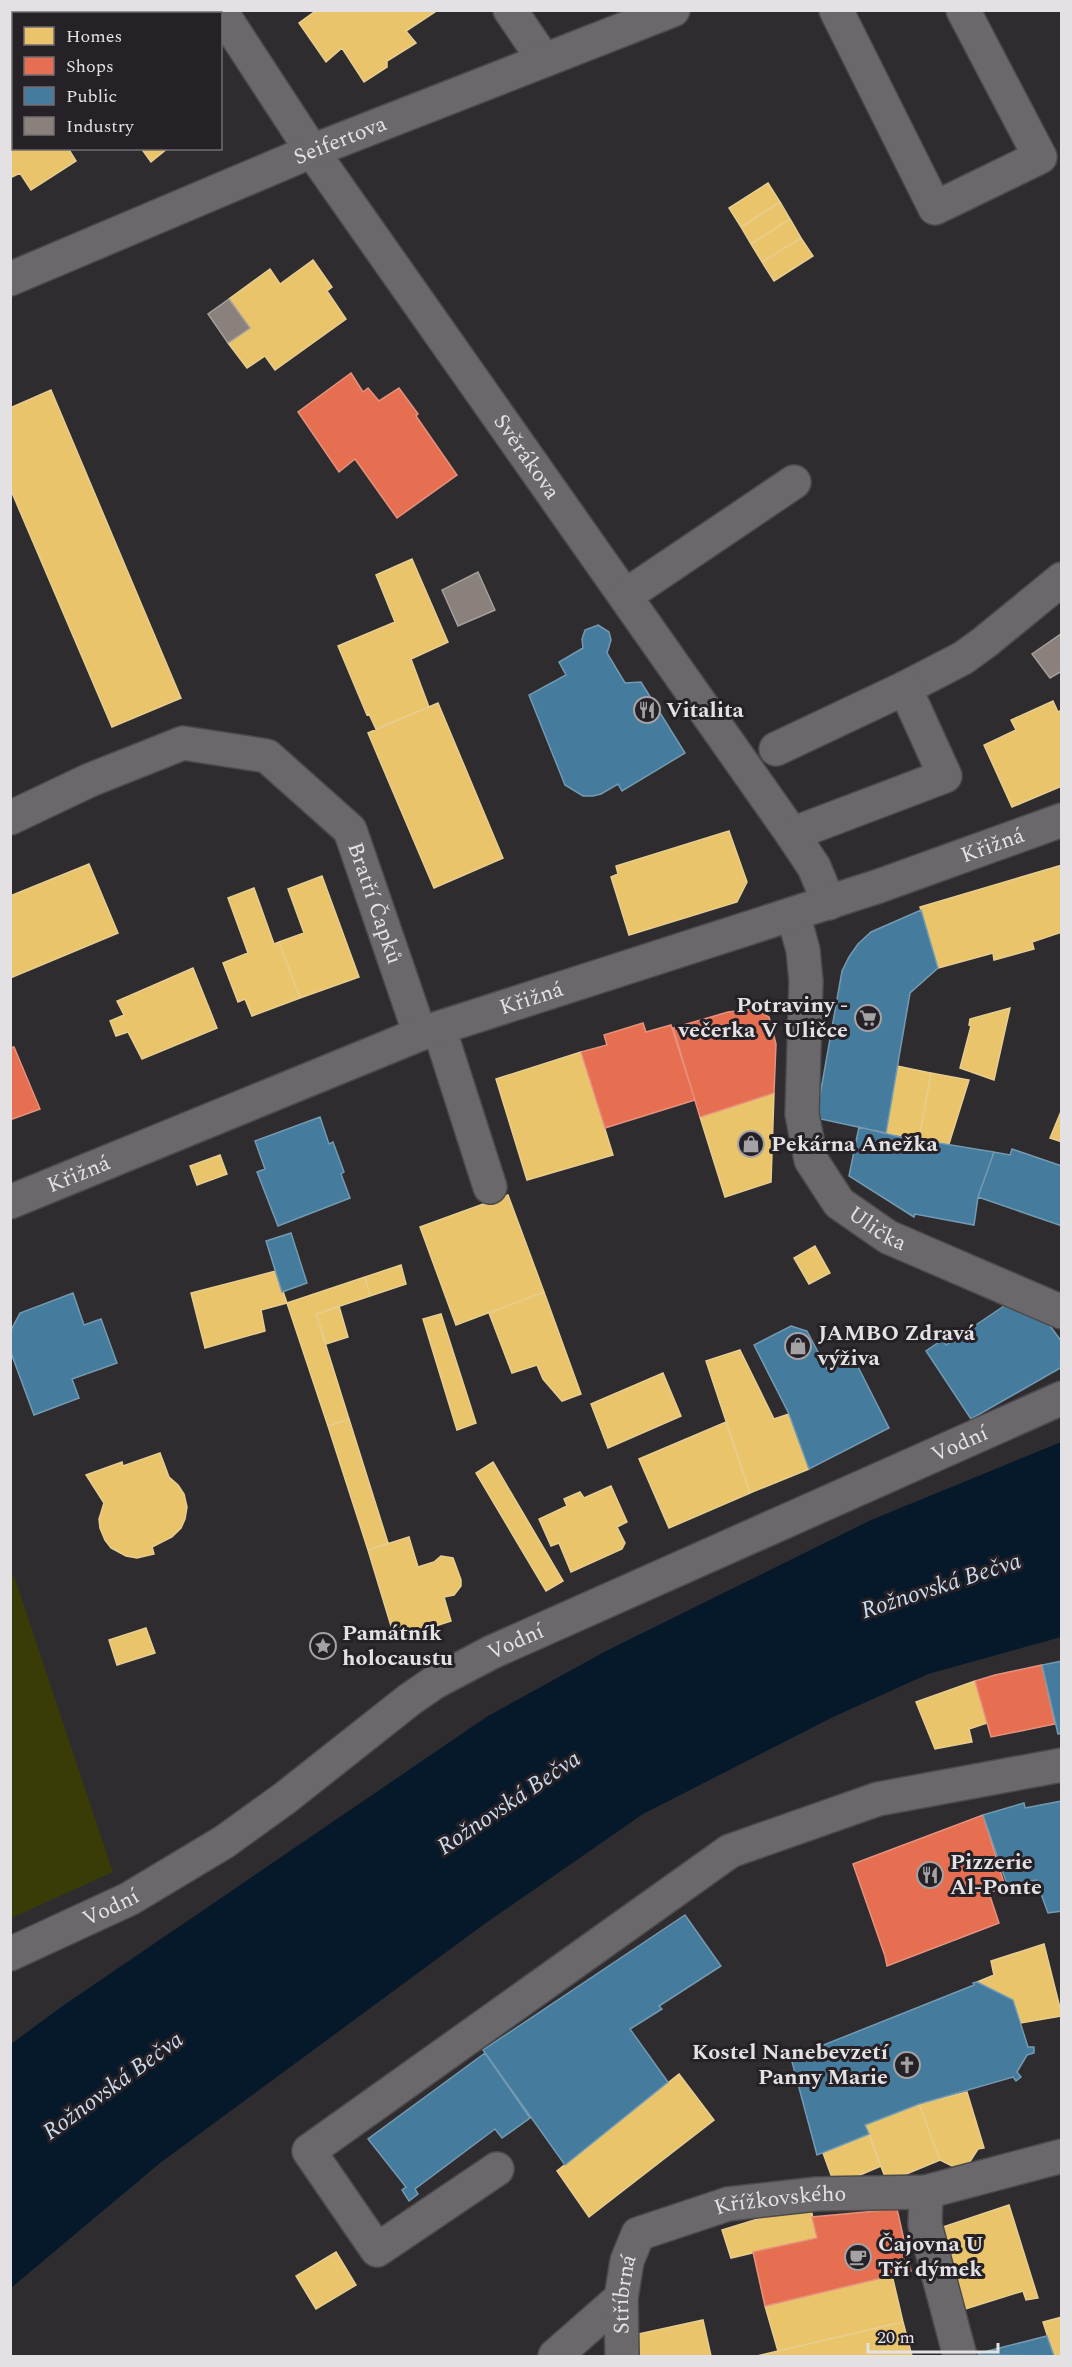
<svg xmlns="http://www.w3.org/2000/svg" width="1072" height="2367" font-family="Spectral,serif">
<rect width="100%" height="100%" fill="#2e2c2f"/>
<path fill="#3a3c08" d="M14 1576 113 1872 11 1918 10 1578Z"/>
<path fill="#05192b" d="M1061 1442V1637L928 1674 831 1718 643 1814 483 1925 160 2163 11 2288V2044L64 2005 488 1716 606 1651 871 1520Z"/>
<path fill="#e9c46a" stroke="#e7cd8f" stroke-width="1.5" d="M45 10H97L93 14H48Z
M313 10H434L435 12 406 31 416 43 387 61V67L364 82 342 48 326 62 299 23 314 12Z
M14 146V148H68L76 161 31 190 20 173 10 178V148Z
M141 148H168L151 162Z
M768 183 780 202 741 227 729 208Z
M780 202 790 219 751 244 741 227Z
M790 219 801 238 762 262 751 244Z
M801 238 813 256 774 281 762 262Z
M313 260 332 287 327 291 346 319 275 370 265 356 247 368 228 343 250 328 229 299 270 269 280 284Z
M51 390 181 698 112 727 10 488V408Z
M412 559 448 642 411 659 429 707 376 729 369 714 367 715 338 646 395 622 376 575Z
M1053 701 1058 712 1062 710V786L1012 807 984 745 1016 730 1011 720Z
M438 703 503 858 434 888 368 733Z
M729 831 747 882 737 902 629 935 611 877 618 874 616 866Z
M89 864 118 933 10 978V896Z
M1062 865V932L1032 942 1034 949 994 960 993 953 938 968 920 907Z
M322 876 359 977 300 998 279 942 304 933 288 889Z
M254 888 274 944 279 942 300 998 252 1016 245 999 238 1002 223 963 248 953 228 898Z
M193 968 217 1028 142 1059 128 1032 116 1036 110 1021 124 1015 117 1001Z
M1010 1008 994 1080 960 1068 971 1026 969 1025 970 1019Z
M581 1052 613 1155 527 1180 496 1079Z
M897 1066 931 1073 919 1139 886 1133Z
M931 1073 969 1080 949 1144 919 1139Z
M774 1093 771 1182 725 1197 700 1117Z
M1062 1109V1142L1050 1138Z
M220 1155 227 1174 197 1185 190 1166Z
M508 1195 544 1292 456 1325 420 1227Z
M815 1246 830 1273 809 1284 794 1258Z
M401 1265 406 1284 370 1296 365 1277Z
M276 1271 287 1303 261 1310 265 1331 205 1348 191 1293Z
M365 1277 370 1296 316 1314 349 1419 328 1426 287 1303Z
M544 1292 581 1394 562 1401 543 1379 537 1365 512 1373 489 1313Z
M339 1306 348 1337 326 1344 316 1314Z
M441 1314 476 1423 457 1430 423 1319Z
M740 1350 774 1419 789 1414 809 1469 750 1493 706 1361Z
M663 1373 681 1416 608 1448 591 1404Z
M349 1419 388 1543 368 1550 328 1426Z
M726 1422 750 1493 669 1528 639 1459Z
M160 1453 169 1477 178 1485 184 1494 187 1507 185 1519 181 1528 172 1537 152 1547 154 1554 137 1558 126 1556 111 1548 105 1540 100 1528 99 1519 104 1503 86 1475 122 1462 123 1466Z
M493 1462 563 1581 546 1591 476 1473Z
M611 1486 627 1522 617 1527 625 1543 622 1549 571 1572 559 1543 551 1546 539 1519 567 1506 564 1499 580 1492 584 1498Z
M409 1537 418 1567 434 1562 441 1556 453 1558 461 1580V1586L454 1595 444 1597 451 1621 395 1639 368 1550Z
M146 1628 155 1653 117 1665 109 1640Z
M975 1681 987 1723 969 1729 972 1742 935 1749 916 1702Z
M1044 1944 1062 2016 1021 2023 1013 2000 977 1982 994 1975 991 1961Z
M679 2074 714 2120 589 2217 557 2171Z
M967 2092 984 2148 978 2149 969 2163 954 2167 940 2160 919 2104Z
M919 2104 940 2160 887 2182 865 2125Z
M869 2134 881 2166 839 2184 834 2183 823 2153Z
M1009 2205 1038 2298 1026 2300 1023 2291 962 2310 943 2227Z
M811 2209 817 2238 731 2258 722 2230 787 2210Z
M336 2252 356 2285 316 2309 296 2276Z
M892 2275 903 2322 778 2351 765 2306Z
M1062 2317V2356H1054L1043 2322Z
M703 2320 711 2356H637L638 2334Z
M903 2322 912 2356H757L778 2351Z"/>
<path fill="#e76f51" stroke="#e6917d" stroke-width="1.5" d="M351 373 363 392 368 388 379 401 399 388 418 414 416 416 457 475 397 518 355 459 339 472 298 412Z
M755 1009 769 1017 776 1044 774 1093 700 1117 673 1028 728 1012Z
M643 1023 646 1032 671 1025 695 1100 605 1128 581 1052 607 1045 604 1035Z
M14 1047 40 1109 10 1120V1048Z
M1042 1665 1055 1724 991 1737 975 1681 995 1675Z
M983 1815 1005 1886 989 1893 999 1923 887 1966 885 1956 853 1864Z
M897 2209 911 2271 765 2306 753 2252 817 2238 812 2217Z"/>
<path fill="#457b9d" stroke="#749ab2" stroke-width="1.5" d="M111 10H150L152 14H109Z
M598 625 609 632 611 640 607 653 625 683 641 682 685 753 622 791 618 784 601 794 593 796H583L565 785 529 695 566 675 559 662 583 648 582 639 585 630Z
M921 910 938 968 910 993 886 1133 816 1118 842 971 849 957 858 944 871 932Z
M320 1117 329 1144 333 1142 344 1172 341 1174 350 1198 278 1226 257 1172 265 1169 255 1141Z
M859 1127 896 1136 994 1152 978 1197 974 1225 915 1214 914 1217 849 1176Z
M1012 1149 1062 1166V1226L978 1197 994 1152 1010 1155Z
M291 1233 307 1283 282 1292 266 1241Z
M73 1293 84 1325 101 1319 117 1363 72 1379 79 1398 34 1415 10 1350V1332L20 1313Z
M1004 1306 1048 1323 1062 1342V1367L971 1419 926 1351 942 1340 946 1345Z
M791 1326 807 1331 828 1371 853 1357 889 1428 809 1469 789 1414 754 1345Z
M1062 1661V1733L1058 1734 1042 1665Z
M1062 1801V1911L1048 1913 1036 1880 1008 1887 983 1815 1024 1803 1025 1808Z
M685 1915 721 1966 659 2006 662 2009 630 2029 668 2082 565 2165 483 2050Z
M977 1982 1013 2000 1028 2047H1034V2053L1027 2055 1017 2072 1021 2077 1016 2081 1013 2077 919 2104 865 2125 869 2134 817 2155 791 2058 974 1985 973 1983Z
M485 2053 530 2118 502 2138 495 2129 415 2189 418 2194 409 2201 402 2190 406 2187 368 2139Z
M1047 2336 1054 2356 972 2355Z"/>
<path fill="#8a817c" stroke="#a59e9b" stroke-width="1.5" d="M14 122V146L10 148V124Z
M229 299 250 328 228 343 208 314Z
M478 572 495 610 458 626 442 590Z
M1061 634 1062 671 1050 678 1032 654Z"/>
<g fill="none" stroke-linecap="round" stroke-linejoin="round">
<defs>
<g id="minor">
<path id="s1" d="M220 10 312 151 792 834 814 867 829 903"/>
<path d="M510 10 544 60"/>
<path d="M836 10 935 208 1040 157 963 10"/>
<path id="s2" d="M10 279 312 151 673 10"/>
<path d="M625 596 794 482"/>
<path d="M905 688 963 658 985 642 1062 579"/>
<path d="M776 749 905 688 945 776 792 834"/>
<path id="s3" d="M10 818 90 780 183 743 267 756 350 830 420 1034"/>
<path id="s4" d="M793 914 803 950 806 981 802 1114 811 1160 839 1203 888 1237 1062 1312"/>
<path d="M439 1028 490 1187"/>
<path id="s5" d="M10 1202 420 1034 879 886 1062 820"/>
<path id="s6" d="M10 1954 129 1899 224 1842 285 1798 409 1700 435 1682 492 1652 1062 1398"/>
<path d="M497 2169 377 2250 309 2151 730 1851 878 1799 1062 1765"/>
<path d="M926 2192 925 2225 960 2356"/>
<path d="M555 2356 621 2298"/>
<path id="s7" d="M622 2356 621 2298 627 2261 638 2234 728 2204 816 2194 926 2192 1062 2156"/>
</g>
</defs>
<use href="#minor" stroke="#4c4a4c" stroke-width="36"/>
<use href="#minor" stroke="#6a686a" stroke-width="33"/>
</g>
<defs>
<symbol id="restaurant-ring" viewBox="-11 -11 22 22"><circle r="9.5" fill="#252126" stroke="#a4a2a5" stroke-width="1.5"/><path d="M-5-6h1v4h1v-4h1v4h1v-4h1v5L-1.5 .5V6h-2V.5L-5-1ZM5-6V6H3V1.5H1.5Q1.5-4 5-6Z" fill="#a4a2a5"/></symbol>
<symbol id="supermarket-ring" viewBox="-11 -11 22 22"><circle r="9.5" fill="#252126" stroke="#a4a2a5" stroke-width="1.5"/><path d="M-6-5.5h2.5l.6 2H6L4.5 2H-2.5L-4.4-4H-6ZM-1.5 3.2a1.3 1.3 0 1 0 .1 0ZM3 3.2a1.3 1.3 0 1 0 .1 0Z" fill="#a4a2a5"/></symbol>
<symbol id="shop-ring" viewBox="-11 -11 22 22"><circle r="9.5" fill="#252126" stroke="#a4a2a5" stroke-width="1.5"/><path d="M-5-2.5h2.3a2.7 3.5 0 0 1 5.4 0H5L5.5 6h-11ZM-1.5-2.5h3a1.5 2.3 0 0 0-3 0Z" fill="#a4a2a5"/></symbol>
<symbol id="sight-ring" viewBox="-11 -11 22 22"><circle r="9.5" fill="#252126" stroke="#a4a2a5" stroke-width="1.5"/><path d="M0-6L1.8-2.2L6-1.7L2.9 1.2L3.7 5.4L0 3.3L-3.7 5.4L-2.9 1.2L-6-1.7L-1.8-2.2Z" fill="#a4a2a5"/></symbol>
<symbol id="church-ring" viewBox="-11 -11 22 22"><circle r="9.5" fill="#252126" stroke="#a4a2a5" stroke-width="1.5"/><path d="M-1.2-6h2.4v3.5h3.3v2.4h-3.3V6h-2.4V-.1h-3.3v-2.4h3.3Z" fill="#a4a2a5"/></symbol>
<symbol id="cafe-ring" viewBox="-11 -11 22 22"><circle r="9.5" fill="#252126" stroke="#a4a2a5" stroke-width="1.5"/><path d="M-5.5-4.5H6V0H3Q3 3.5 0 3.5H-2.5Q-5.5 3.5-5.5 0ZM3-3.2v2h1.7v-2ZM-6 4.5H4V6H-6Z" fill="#a4a2a5"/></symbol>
</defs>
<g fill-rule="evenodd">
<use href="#restaurant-ring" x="632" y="695" width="30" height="30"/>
<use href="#supermarket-ring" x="853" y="1003" width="30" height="30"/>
<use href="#shop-ring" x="736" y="1129" width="30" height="30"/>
<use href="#shop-ring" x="783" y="1331" width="30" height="30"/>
<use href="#sight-ring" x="308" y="1631" width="30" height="30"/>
<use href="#restaurant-ring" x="915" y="1860" width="30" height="30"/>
<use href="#church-ring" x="892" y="2050" width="30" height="30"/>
<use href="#cafe-ring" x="843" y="2242" width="30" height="30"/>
</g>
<g text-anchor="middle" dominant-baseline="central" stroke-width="6" stroke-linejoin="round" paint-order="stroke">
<g font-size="22" fill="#e3e1e4" stroke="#252126">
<text stroke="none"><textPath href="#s2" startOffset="358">Seifertova</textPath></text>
<text stroke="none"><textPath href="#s1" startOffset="542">Svěrákova</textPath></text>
<text stroke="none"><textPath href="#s5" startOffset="1046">Křižná</textPath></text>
<text stroke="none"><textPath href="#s3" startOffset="462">Bratří Čapků</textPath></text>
<text stroke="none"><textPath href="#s5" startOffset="560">Křižná</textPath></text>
<text stroke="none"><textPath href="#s5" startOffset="74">Křižná</textPath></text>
<text stroke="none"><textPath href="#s4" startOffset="346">Ulička</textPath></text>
<text stroke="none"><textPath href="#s6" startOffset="1083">Vodní</textPath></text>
<text stroke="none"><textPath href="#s6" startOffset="597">Vodní</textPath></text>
<text stroke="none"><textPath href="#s6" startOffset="111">Vodní</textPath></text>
<text stroke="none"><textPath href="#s7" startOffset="272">Křížkovského</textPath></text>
<text stroke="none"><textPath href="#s7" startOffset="62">Stříbrná</textPath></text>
</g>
<g font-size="22" font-weight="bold" fill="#e3e1e4" stroke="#252126" text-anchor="start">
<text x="666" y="710">Vitalita</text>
<text x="848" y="1005" text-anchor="end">Potraviny -<tspan x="848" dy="25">večerka V Uličce</tspan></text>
<text x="771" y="1144">Pekárna Anežka</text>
<text x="818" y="1333">JAMBO Zdravá<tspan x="818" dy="25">výživa</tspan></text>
<text x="342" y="1633">Památník<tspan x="342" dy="25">holocaustu</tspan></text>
<text x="950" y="1862">Pizzerie<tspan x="950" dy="25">Al-Ponte</tspan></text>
<text x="888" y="2052" text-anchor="end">Kostel Nanebevzetí<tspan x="888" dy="25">Panny Marie</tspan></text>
<text x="878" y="2244">Čajovna U<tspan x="878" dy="25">Tří dýmek</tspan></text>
</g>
<g font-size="24" font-style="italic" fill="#c9dbec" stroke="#252126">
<text transform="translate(941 1586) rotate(-18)">Rožnovská Bečva</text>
<text transform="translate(509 1803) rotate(-34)">Rožnovská Bečva</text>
<text transform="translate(113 2086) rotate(-36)">Rožnovská Bečva</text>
</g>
</g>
<rect width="1072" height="2367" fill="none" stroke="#e3e1e4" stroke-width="24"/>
<rect x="12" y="12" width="210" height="138" fill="#252126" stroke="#716e72" stroke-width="1.5"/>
<rect x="24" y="27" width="30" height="18" fill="#e9c46a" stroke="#716e72" stroke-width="1.5"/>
<text x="66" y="42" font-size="18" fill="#e3e1e4">Homes</text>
<rect x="24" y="57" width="30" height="18" fill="#e76f51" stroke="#716e72" stroke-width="1.5"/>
<text x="66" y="72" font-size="18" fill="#e3e1e4">Shops</text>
<rect x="24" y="87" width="30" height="18" fill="#457b9d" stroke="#716e72" stroke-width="1.5"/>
<text x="66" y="102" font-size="18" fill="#e3e1e4">Public</text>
<rect x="24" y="117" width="30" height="18" fill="#8a817c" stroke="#716e72" stroke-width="1.5"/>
<text x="66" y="132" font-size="18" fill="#e3e1e4">Industry</text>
<path d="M868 2343v9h130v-9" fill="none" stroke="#e3e1e4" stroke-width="3"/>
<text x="877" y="2343" font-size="18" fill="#e3e1e4" stroke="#252126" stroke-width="4.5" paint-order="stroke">20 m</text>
</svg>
